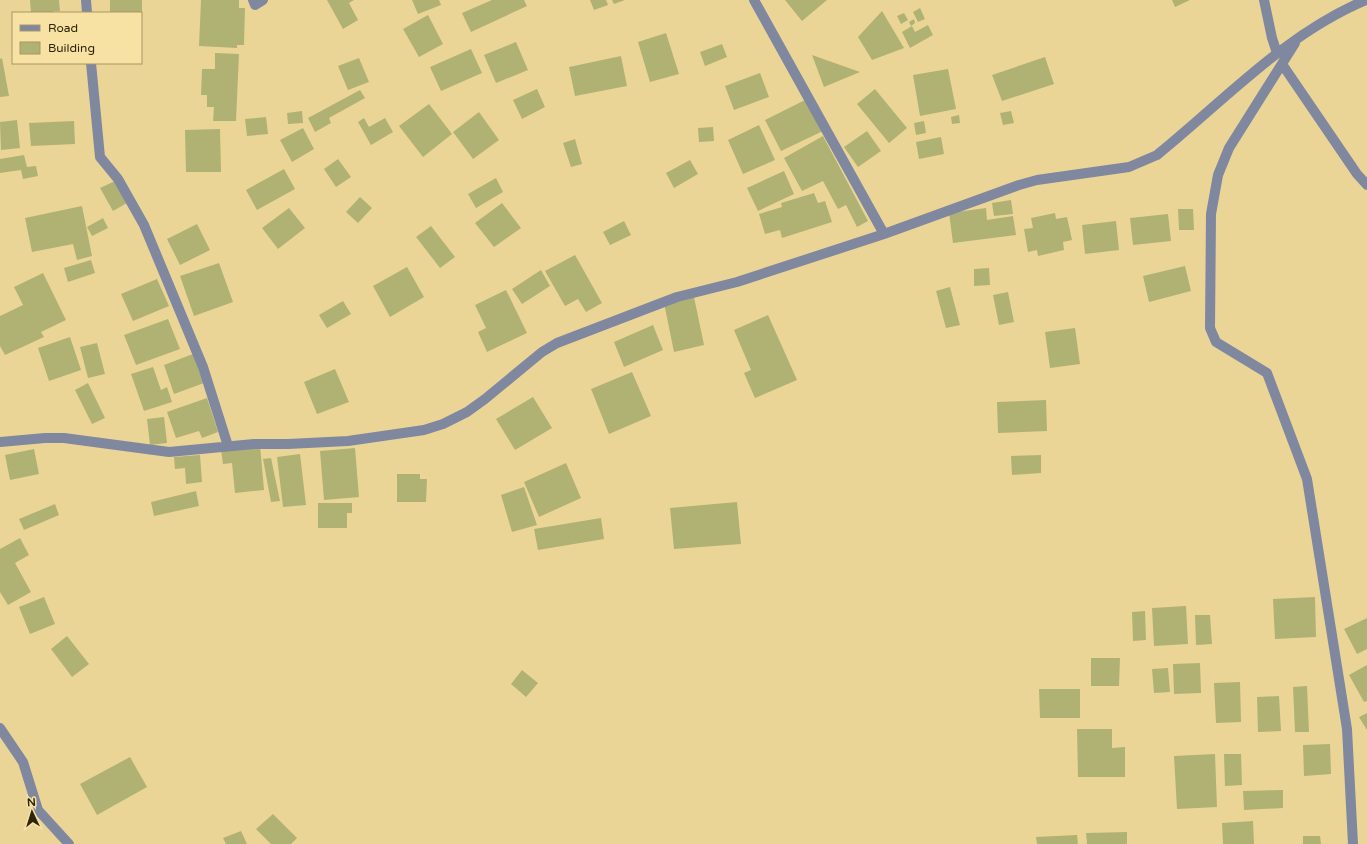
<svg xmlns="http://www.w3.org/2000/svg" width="1367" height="844" font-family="'Varela Round',sans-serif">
<rect width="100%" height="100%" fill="#ebd596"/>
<path fill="#afb273" d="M30 0H59L60 11H54V13H31Z
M110 0H142V13H110Z
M201 0H239V8H245L244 45H237V48L199 46Z
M327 0H354L349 3 358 20 343 29Z
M412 0H439L441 5 418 14Z
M492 0H524L527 6 471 32 462 13Z
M590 0H606L608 5 594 10Z
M612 0H625L614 4Z
M785 0H827L802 21Z
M1172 0H1190L1175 7Z
M920 8 925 19 918 22 913 12Z
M882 11 904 48 872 60 858 37Z
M904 13 908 20 901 24 897 16Z
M428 15 443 44 419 57 403 29Z
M914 19 915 23 911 26 909 22Z
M928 25 933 35 910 48 902 32 912 26 915 32Z
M666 33 679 74 650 82 638 42Z
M516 42 528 70 496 83 484 55Z
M722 44 727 57 705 66 700 52Z
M471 49 482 73 441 91 430 67Z
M215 53 239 54 236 121H213L214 107H207V95H201L202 69H215Z
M812 55 860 72 824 87Z
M621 56 627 86 575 96 569 67Z
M1045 57 1054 84 1002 101 992 75Z
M2 58 9 96 0 97V59Z
M359 58 369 82 348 90 338 66Z
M948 69 956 109 920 116 913 75Z
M760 73 769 97 734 110 725 86Z
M537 89 545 107 522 119 513 100Z
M875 89 907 128 889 143 857 104Z
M360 90 365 98 329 118 331 123 315 132 308 118Z
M807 99 823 131 781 151 765 120Z
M429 104 452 134 423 157 399 126Z
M302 111 303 123 288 124 287 113Z
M1011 111 1014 123 1003 125 1000 113Z
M479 112 499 140 473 159 453 132Z
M959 115 960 123 952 124 951 117Z
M266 117 268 134 247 136 245 119Z
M364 118 369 127 385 118 393 132 371 145 358 122Z
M17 120 20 148 1 150 0 122Z
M74 121 75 144 31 146 29 123Z
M924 121 926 133 916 135 914 123Z
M759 125 775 160 743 174 728 140Z
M713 127 714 141 699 142 698 128Z
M303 128 314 149 292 162 280 140Z
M220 129 221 172H186L185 130Z
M867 131 881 151 858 167 844 147Z
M823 136 868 221 857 227 846 205 838 209 823 181 802 191 784 158Z
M941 137 944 154 919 159 916 142Z
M575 139 582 164 571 167 563 143Z
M24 155 27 167 36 166 38 176 23 179 21 170 0 173V159Z
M338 159 351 177 336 187 324 169Z
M690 160 698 174 674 188 666 173Z
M284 169 295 189 257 210 246 190Z
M784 171 794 194 758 211 747 188Z
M496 178 503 192 476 208 468 194Z
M115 181 127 203 113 211 100 188Z
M814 193 818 203 825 201 832 222 782 238 780 230 765 234 759 214 782 207 781 203Z
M360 197 372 208 358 223 346 212Z
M1011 200 1013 214 994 216 992 203Z
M502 203 521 228 494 247 475 223Z
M82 206 92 256 77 260 73 244 32 252 25 218Z
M289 208 305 228 278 249 262 228Z
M986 208 987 220 1013 216 1016 235 953 243 949 213Z
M1178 209H1193L1194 230H1179Z
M1055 213 1056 219 1067 217 1072 240 1063 242 1064 250 1038 256 1037 250 1028 252 1024 229 1033 228 1031 218Z
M1168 214 1171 241 1133 245 1130 218Z
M103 218 108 228 92 236 87 227Z
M624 221 631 235 610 245 603 232Z
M1116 221 1119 250 1085 254 1082 225Z
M197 224 210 250 180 265 167 239Z
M431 226 455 257 440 268 416 237Z
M575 255 602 303 586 312 578 299 565 306 545 271Z
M91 260 95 273 68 282 64 268Z
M219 263 233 302 194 316 180 276Z
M1185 266 1191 291 1149 302 1143 276Z
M407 267 424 297 390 317 373 286Z
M989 268 990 285 974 286V269Z
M541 270 550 286 522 304 512 289Z
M43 273 66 320 41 332 44 337 5 355 0 346V316L23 305 14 287Z
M157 279 169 306 133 321 121 294Z
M950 287 960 325 946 328 936 291Z
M506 290 527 333 487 352 478 332 486 328 475 305Z
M1008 292 1014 322 999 325 993 295Z
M694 297 704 345 674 352 664 303Z
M343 301 351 314 327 328 319 315Z
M768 315 797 380 755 398 744 373 751 370 734 330Z
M168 319 180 349 136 365 124 335Z
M653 325 663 350 624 367 614 342Z
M1075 328 1080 364 1050 368 1045 332Z
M70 337 81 370 49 381 38 348Z
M97 343 105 374 88 378 80 347Z
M193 354 204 383 174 394 164 365Z
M153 367 161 390 167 387 172 402 144 411 131 374Z
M335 369 349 402 317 414 304 382Z
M632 372 651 416 609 434 591 389Z
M88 383 105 418 92 424 75 390Z
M533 397 552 428 515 450 496 419Z
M207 398 218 432 202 438 199 431 176 438 167 412Z
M1046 400 1047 431 998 433 997 402Z
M164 417 167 443 150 445 147 419Z
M260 445 264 490 235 493 232 463 223 464 221 449Z
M355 448 359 497 324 500 320 451Z
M34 449 39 474 10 480 5 455Z
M300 454 306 505 283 507 277 457Z
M200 455 202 482 186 484 185 468 175 469 174 457Z
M1041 455V473L1012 475 1011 456Z
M271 458 280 501 271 502 263 459Z
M566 463 581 498 539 517 524 482Z
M397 474H420V479H427L426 502H397Z
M524 487 537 525 512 532 501 495Z
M196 491 199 506 154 516 151 502Z
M737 502 741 544 674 549 670 508Z
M318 503H352V513H347V528H318Z
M55 504 59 515 24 530 19 519Z
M601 518 604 539 538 550 534 529Z
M20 538 29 555 15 563 31 592 8 605 0 592V549Z
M44 597 55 624 30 634 19 607Z
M1315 597 1316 637 1275 639 1273 599Z
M1186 606 1188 644 1154 646 1152 608Z
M1145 611 1146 640 1133 641 1132 612Z
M1195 615H1210L1212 644 1196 645Z
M1367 618V649L1357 654 1344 629Z
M67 636 89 664 72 677 51 649Z
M1091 658H1120L1119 686H1091Z
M1200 663 1201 693 1174 694 1173 664Z
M1367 665V701L1364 702 1349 675Z
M1168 668 1170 692 1154 693 1152 669Z
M522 670 538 683 526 697 511 684Z
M1240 682 1241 722 1216 723 1214 683Z
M1307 686 1309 732H1295L1293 687Z
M1039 689H1080V718H1040Z
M1279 696 1281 731 1258 732 1257 697Z
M1367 713V730L1359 717Z
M1077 729H1112V748L1125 747V777H1078Z
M1330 744 1331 774 1304 776 1303 745Z
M1215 754 1217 807 1177 809 1174 756Z
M1224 754H1241L1242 785 1225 786Z
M130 757 147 787 97 815 80 784Z
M1283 790V808L1244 810 1243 791Z
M273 814 297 838 291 844H271L256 829Z
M1253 821 1254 844H1223L1222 823Z
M241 831 247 844H226L223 838Z
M1127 832V844H1087L1086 833Z
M1077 835 1078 844H1037L1036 837Z
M1303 836H1320L1321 844H1303Z"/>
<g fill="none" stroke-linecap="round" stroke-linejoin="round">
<path stroke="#8088a0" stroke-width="10" d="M86 0 87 13
M253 0 255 5 263 0
M754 0 884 234
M1264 0 1272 38 1277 53
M1295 43 1229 148 1218 175 1211 214 1210 328 1216 342 1267 373 1307 479 1347 729 1353 844
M91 63 100 157 118 179 144 225 203 367 228 446
M1282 64 1357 174 1367 185
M0 442 45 438H64L169 452 254 444H288L348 441 424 430 443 424 467 412 485 399 542 352 557 343 677 297 737 282 884 234 1019 185 1037 180 1129 167 1157 155C1225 100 1285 34 1366 0
M0 728 23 762 38 810 69 844"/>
</g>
<rect x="12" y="12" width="130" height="52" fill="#f8e2a3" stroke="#a79666"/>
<rect x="20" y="25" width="20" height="6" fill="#8088a0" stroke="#a79666"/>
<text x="48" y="32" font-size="12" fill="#2d250b">Road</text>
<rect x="20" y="42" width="20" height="12" fill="#afb273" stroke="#a79666"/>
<text x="48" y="52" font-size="12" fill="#2d250b">Building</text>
<g transform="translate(32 812) rotate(356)" stroke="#f8e2a3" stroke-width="3" paint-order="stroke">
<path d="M0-3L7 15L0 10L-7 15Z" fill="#2d250b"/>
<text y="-6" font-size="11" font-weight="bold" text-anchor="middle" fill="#2d250b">N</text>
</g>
</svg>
